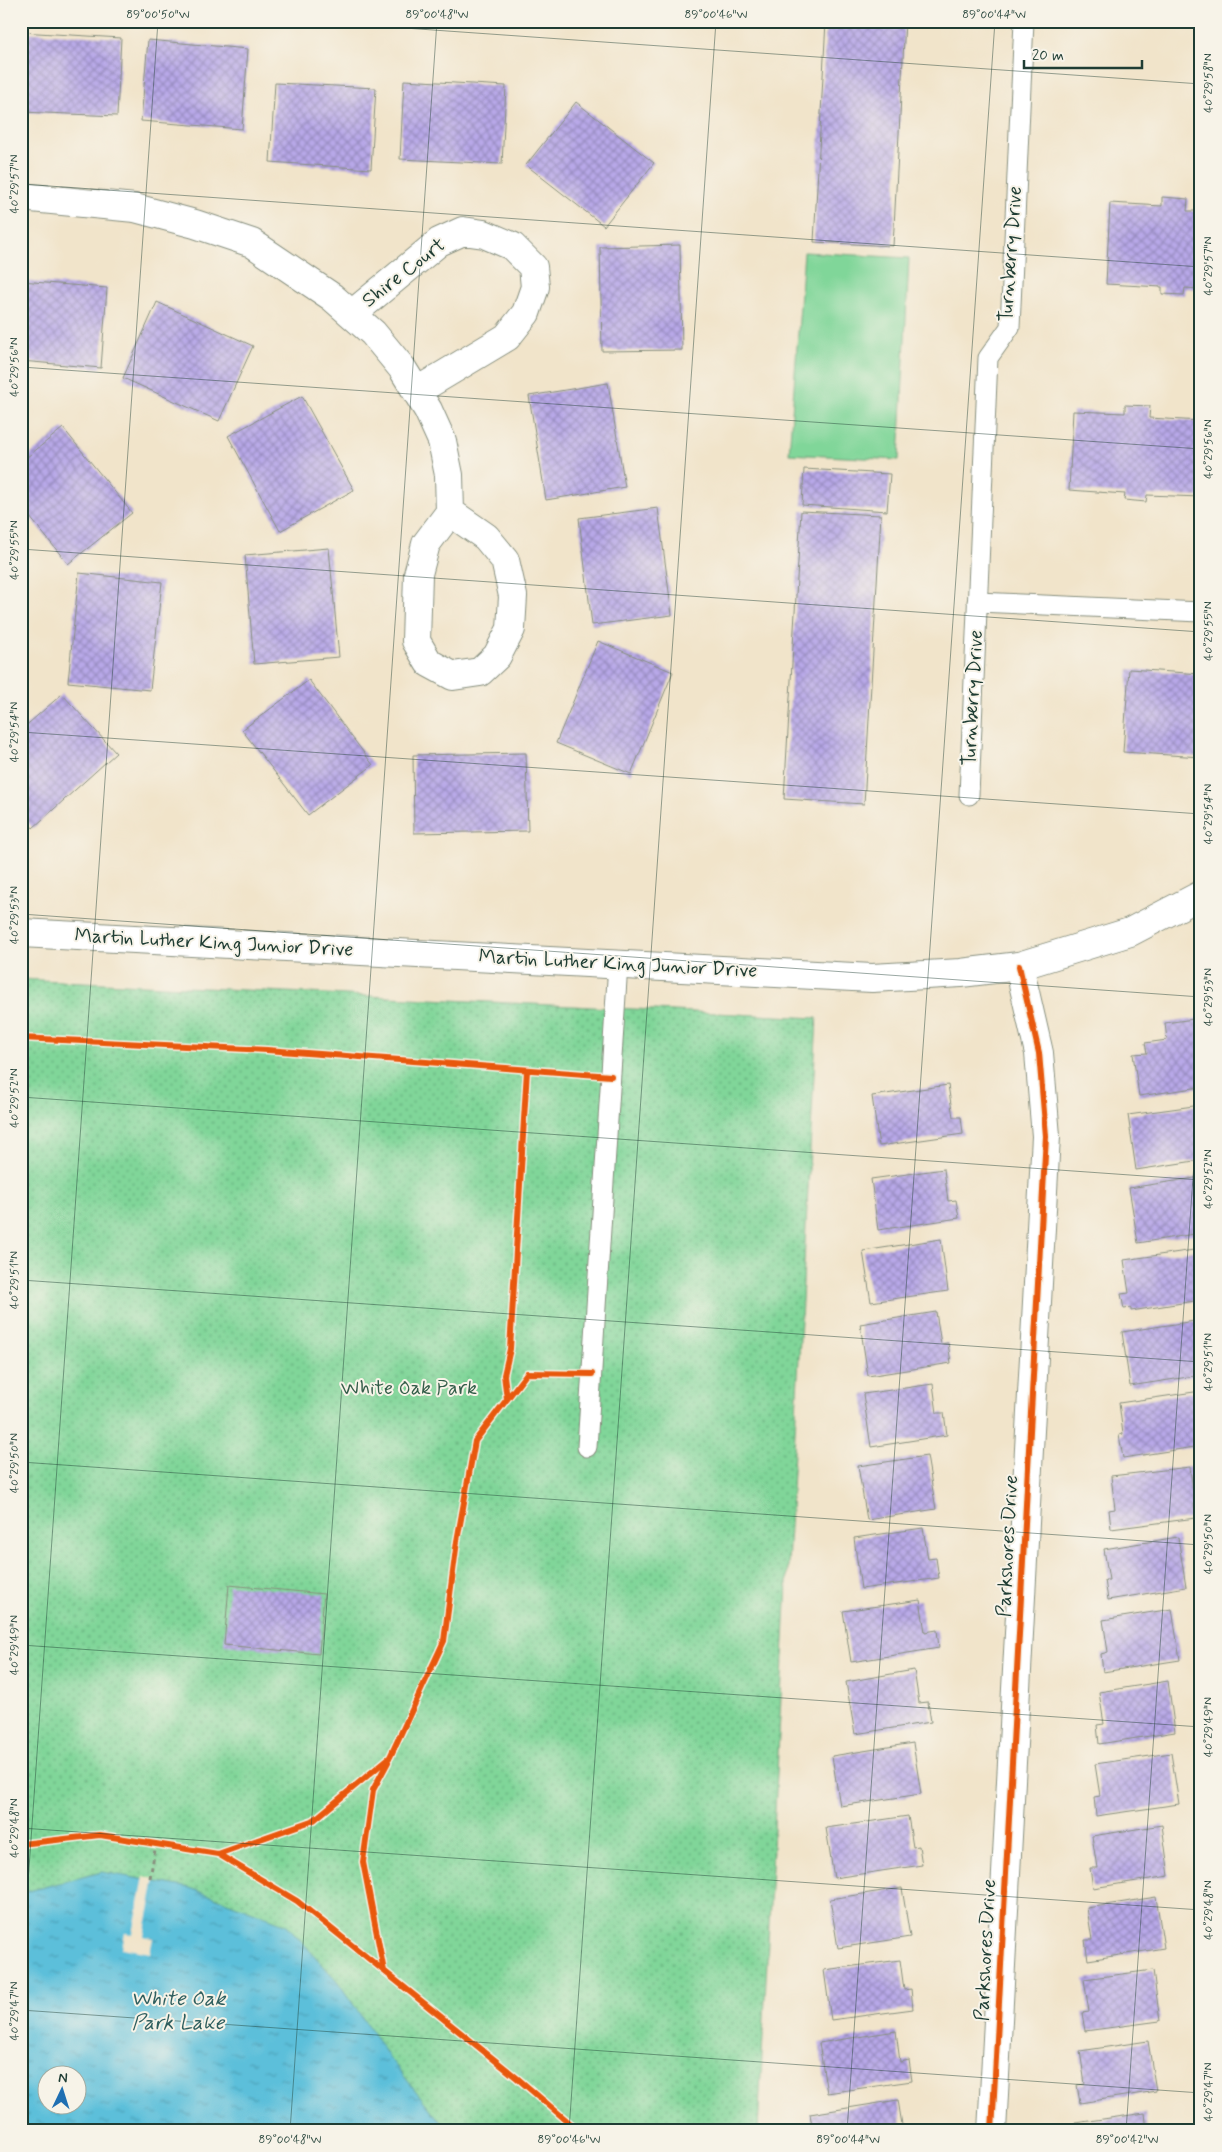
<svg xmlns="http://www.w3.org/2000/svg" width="1222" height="2152" font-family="Mynerve,sans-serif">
<defs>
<pattern id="park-dots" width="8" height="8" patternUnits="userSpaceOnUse" patternTransform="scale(1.25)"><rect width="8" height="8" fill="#80d699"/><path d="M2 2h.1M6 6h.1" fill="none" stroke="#68af7e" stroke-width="1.8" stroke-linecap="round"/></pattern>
<pattern id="water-ripples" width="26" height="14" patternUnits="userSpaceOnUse" patternTransform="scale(1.25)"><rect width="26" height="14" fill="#5cbfda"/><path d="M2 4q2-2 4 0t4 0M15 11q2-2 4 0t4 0" fill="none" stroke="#4b9cb2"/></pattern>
<pattern id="building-cross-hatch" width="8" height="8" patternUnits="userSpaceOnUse" patternTransform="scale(1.25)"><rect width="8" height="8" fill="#b8a8e8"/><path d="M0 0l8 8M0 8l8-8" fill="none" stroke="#958abd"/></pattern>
</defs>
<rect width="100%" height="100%" fill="#f7f3e8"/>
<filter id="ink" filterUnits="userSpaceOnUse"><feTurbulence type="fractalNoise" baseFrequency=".02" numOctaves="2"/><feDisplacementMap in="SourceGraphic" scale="10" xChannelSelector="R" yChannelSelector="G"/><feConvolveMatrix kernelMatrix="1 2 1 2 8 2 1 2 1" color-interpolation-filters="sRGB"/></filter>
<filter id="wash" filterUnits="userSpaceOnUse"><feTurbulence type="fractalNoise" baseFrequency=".0096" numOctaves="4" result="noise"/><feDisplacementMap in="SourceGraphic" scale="20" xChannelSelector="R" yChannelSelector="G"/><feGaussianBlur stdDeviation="1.12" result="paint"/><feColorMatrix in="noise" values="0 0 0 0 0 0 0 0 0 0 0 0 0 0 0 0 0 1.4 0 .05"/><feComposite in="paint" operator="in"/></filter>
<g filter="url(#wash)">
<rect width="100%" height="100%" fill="#f1e4ca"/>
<path fill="url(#park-dots)" stroke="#508a66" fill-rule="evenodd" d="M21 979 817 1018 758 2131H21ZM48 2074H78V2104H48Z"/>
<path fill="#80d699" stroke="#508a66" d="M804 252 909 258 899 460 789 454Z"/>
<path fill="url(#water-ripples)" stroke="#3e7e87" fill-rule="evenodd" d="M102 1872 190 1888 287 1925 338 1982 391 2060 448 2131H21V1893ZM48 2074H78V2104H48Z"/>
<path fill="#f1e4ca" d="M144 1877 155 1879 144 1936 153 1938 150 1953 122 1948 125 1933 133 1934Z"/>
<g id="blocks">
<path fill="url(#building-cross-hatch)" d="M826 21H905L893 246 814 242Z
M21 32 121 38 117 116 21 112Z
M148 40 248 49 242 129 141 121Z
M404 80 506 86 502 164 400 159Z
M275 83 376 88 371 169 270 162Z
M576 102 654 163 604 226 526 165Z
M1162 197 1188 199 1187 211H1201V289L1185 288 1184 295 1162 294V287L1106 284 1110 203 1162 206Z
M680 245 682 350 602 351 600 247Z
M21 281 107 288 101 368 21 361Z
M157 302 253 346 219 421 123 378Z
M608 383 625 487 546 500 529 396Z
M302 396 354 490 280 531 228 436Z
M1125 405 1150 406 1149 418 1201 421V497L1147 495 1146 502 1124 500 1125 494 1069 490 1073 411 1125 413Z
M63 428 132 513 68 564 21 506V462Z
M804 469 890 474 887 511 802 505Z
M658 508 672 615 592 625 579 518Z
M801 511 881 515 864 804 784 799Z
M329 548 339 657 254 664 245 555Z
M79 573 162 582 150 690 68 682Z
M598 641 673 672 631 774 556 743Z
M1129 669 1201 674V757L1123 752Z
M309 680 373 765 308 815 242 730Z
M62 694 116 753 33 828 21 815V730Z
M526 753 528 831 414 833 413 755Z
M1201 1018V1087L1139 1096 1133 1054 1147 1053 1145 1043 1167 1040 1165 1023Z
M948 1085 953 1117H961L963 1134 879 1146 872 1096Z
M1201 1105V1160L1136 1170 1128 1115Z
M944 1169 948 1201 956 1200 959 1218 878 1230 871 1179Z
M1201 1177V1233L1138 1243 1129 1188Z
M941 1239 948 1291 871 1302 863 1251Z
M1201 1249V1300L1131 1311V1308L1124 1309 1121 1294 1129 1293 1124 1260Z
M936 1312 941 1344 948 1343 951 1363 868 1376 860 1324Z
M1201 1320V1375L1130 1386 1122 1332Z
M933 1384 937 1413H944L947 1435 871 1447 863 1394Z
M1201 1391V1446L1123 1458 1119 1435 1123 1434 1119 1403Z
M927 1456 936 1509 867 1520 858 1466Z
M1190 1467 1196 1518 1111 1529 1109 1510 1115 1509 1111 1476Z
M923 1528 928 1559 936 1558 939 1578 861 1589 854 1538Z
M1178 1537 1186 1587 1108 1600 1105 1580H1109L1104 1549Z
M229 1585 324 1594 319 1654 224 1645Z
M920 1600 925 1632 937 1630 939 1648 851 1662 843 1611Z
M1172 1609 1180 1660 1103 1672 1101 1654 1108 1652 1103 1620Z
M914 1670 919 1703 928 1702 931 1722 855 1734 846 1682Z
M1168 1681 1175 1732 1099 1744 1097 1725 1104 1724 1099 1692Z
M913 1743 921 1794 840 1806 832 1756Z
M1171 1753 1179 1804 1096 1816 1094 1797 1100 1796 1095 1764Z
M908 1816 913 1847 919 1846 922 1865 834 1878 826 1828Z
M1162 1825 1169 1876 1093 1888 1090 1868H1097L1092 1836Z
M902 1888 910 1937 838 1948 830 1899Z
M1156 1897 1164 1948 1088 1960 1085 1940H1092L1087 1908Z
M900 1960 904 1990 911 1989 913 2009 831 2020 824 1970Z
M1153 1970 1160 2021 1085 2031 1082 2013 1089 2012 1084 1979Z
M896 2031 900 2062 909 2060 912 2081 827 2093 819 2043Z
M1148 2041 1156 2091 1080 2103 1077 2085 1085 2084 1080 2051Z
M898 2100 903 2131H813L810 2114Z
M1145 2113 1147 2131H1076L1075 2123Z"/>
</g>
</g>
<g filter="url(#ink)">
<use href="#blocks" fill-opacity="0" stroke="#88907f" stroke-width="1"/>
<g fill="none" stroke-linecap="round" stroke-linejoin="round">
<defs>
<path id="service" d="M977 602 1201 612
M969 795 988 358 1010 327 1024 21
M587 1447 618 964"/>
<path id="minor" d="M21 197 135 208 195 224 252 243 332 297 373 333 402 368 428 410 442 441 449 475 450 512 426 544 418 574 416 641 429 663 453 676 480 672 497 656 511 629 513 596 505 560 486 537 450 512
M352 314 439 242 463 231 484 234 512 246 533 267 535 287 526 313 507 337 417 391
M992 2131 1046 1136 1039 1053 1019 966"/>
<path id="secondary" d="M21 933 872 978 961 973 1019 966 1130 932 1201 895"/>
</defs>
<use href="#service" stroke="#88907f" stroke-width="21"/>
<use href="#minor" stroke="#88907f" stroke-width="30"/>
<use href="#secondary" stroke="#88907f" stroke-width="30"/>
<path stroke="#88907f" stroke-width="3" stroke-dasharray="4 4" stroke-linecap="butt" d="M507 1399 504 1375 510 1349 527 1070
M150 1878 156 1844"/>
<use href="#service" stroke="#fff" stroke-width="19"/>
<use href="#minor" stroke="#fff" stroke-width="28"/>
<use href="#secondary" stroke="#fff" stroke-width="28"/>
<defs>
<path id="cycleway" d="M21 1038 267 1050 611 1076
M507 1399 504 1375 510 1349 527 1070
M388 1762 373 1790 363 1862 384 1971 517 2078 579 2131
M21 1844 100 1835 218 1854 314 1820 390 1757 444 1641 457 1541 475 1441 527 1373 592 1374
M218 1854 297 1901 384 1971
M992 2131 1046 1136 1039 1053 1019 966"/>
</defs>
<use href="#cycleway" stroke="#f7f3e8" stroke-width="9"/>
<use href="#cycleway" stroke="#e8590c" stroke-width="6"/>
</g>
</g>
<path fill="none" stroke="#1f3d34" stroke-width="1" stroke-opacity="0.45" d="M305 21 1201 84M21 184 1201 267M21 367 1201 449M21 549 1201 632M21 732 1201 814M21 914 1201 997M21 1097 1201 1180M21 1280 1201 1362M21 1462 1201 1545M21 1645 1201 1727M21 1828 1201 1910M21 1983 158 21M21 2010 1201 2093M290 2131 437 21M569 2131 716 21M847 2131 995 21M1126 2131 1201 1064"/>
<g text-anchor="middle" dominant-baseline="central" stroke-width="4" stroke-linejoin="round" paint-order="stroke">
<g font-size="20" fill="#1f3d34" stroke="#f7f3e8">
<text transform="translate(1011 254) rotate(-86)">Turnberry Drive</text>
<text transform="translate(404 273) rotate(-38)">Shire Court</text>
<text transform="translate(973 698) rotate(-87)">Turnberry Drive</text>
<text transform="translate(214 943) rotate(3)">Martin Luther King Junior Drive</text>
<text transform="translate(618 964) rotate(3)">Martin Luther King Junior Drive</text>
<text transform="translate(1008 1546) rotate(-87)">Parkshores Drive</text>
<text transform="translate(986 1950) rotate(-87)">Parkshores Drive</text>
</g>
<g font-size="20" fill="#325c48" stroke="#f7f3e8">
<text x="409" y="1388">White Oak Park</text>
</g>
<g font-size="21" font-style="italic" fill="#2e5e5e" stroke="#f7f3e8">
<text x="178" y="1999">White Oak<tspan x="178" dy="24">Park Lake</tspan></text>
</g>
</g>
<rect width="1222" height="2152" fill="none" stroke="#f7f3e8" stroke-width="55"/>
<g transform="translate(62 2090) rotate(4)"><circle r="24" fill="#f7f3e8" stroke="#a1aaa0"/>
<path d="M0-4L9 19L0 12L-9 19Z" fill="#1f6fb2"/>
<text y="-8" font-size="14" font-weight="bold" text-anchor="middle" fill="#1f3d34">N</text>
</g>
<path d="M1024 60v8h118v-8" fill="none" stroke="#1f3d34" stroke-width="2.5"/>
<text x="1032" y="60" font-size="15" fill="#1f3d34" stroke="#f7f3e8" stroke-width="4" paint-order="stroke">20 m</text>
<rect x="28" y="28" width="1166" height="2096" fill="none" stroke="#1f3d34" stroke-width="2"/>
<g font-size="12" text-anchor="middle" fill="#1f3d34">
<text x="158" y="18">89°00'50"W</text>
<text x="437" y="18">89°00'48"W</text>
<text x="716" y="18">89°00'46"W</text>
<text x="994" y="18">89°00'44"W</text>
<text transform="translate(1208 83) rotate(-90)" y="4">40°29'58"N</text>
<text transform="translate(14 184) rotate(-90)" y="4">40°29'57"N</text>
<text transform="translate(1208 266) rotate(-90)" y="4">40°29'57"N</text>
<text transform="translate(14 367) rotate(-90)" y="4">40°29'56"N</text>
<text transform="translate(1208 449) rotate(-90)" y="4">40°29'56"N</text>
<text transform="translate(14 550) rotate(-90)" y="4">40°29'55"N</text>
<text transform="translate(1208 631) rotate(-90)" y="4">40°29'55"N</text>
<text transform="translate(14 732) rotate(-90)" y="4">40°29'54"N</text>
<text transform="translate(1208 814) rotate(-90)" y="4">40°29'54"N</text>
<text transform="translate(14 915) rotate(-90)" y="4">40°29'53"N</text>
<text transform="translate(1208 997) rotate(-90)" y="4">40°29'53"N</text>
<text transform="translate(14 1098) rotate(-90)" y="4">40°29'52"N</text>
<text transform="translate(1208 1179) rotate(-90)" y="4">40°29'52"N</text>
<text transform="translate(14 1280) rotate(-90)" y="4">40°29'51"N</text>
<text transform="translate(1208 1362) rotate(-90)" y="4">40°29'51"N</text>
<text transform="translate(14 1463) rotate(-90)" y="4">40°29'50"N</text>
<text transform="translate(1208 1544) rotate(-90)" y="4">40°29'50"N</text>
<text transform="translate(14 1645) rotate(-90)" y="4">40°29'49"N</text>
<text transform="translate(1208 1727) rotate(-90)" y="4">40°29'49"N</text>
<text transform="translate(14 1828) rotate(-90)" y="4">40°29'48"N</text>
<text transform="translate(1208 1910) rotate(-90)" y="4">40°29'48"N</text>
<text transform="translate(14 2011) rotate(-90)" y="4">40°29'47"N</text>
<text transform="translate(1208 2092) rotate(-90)" y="4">40°29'47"N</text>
<text x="290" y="2143">89°00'48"W</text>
<text x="569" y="2143">89°00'46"W</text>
<text x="848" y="2143">89°00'44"W</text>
<text x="1127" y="2143">89°00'42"W</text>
</g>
</svg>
